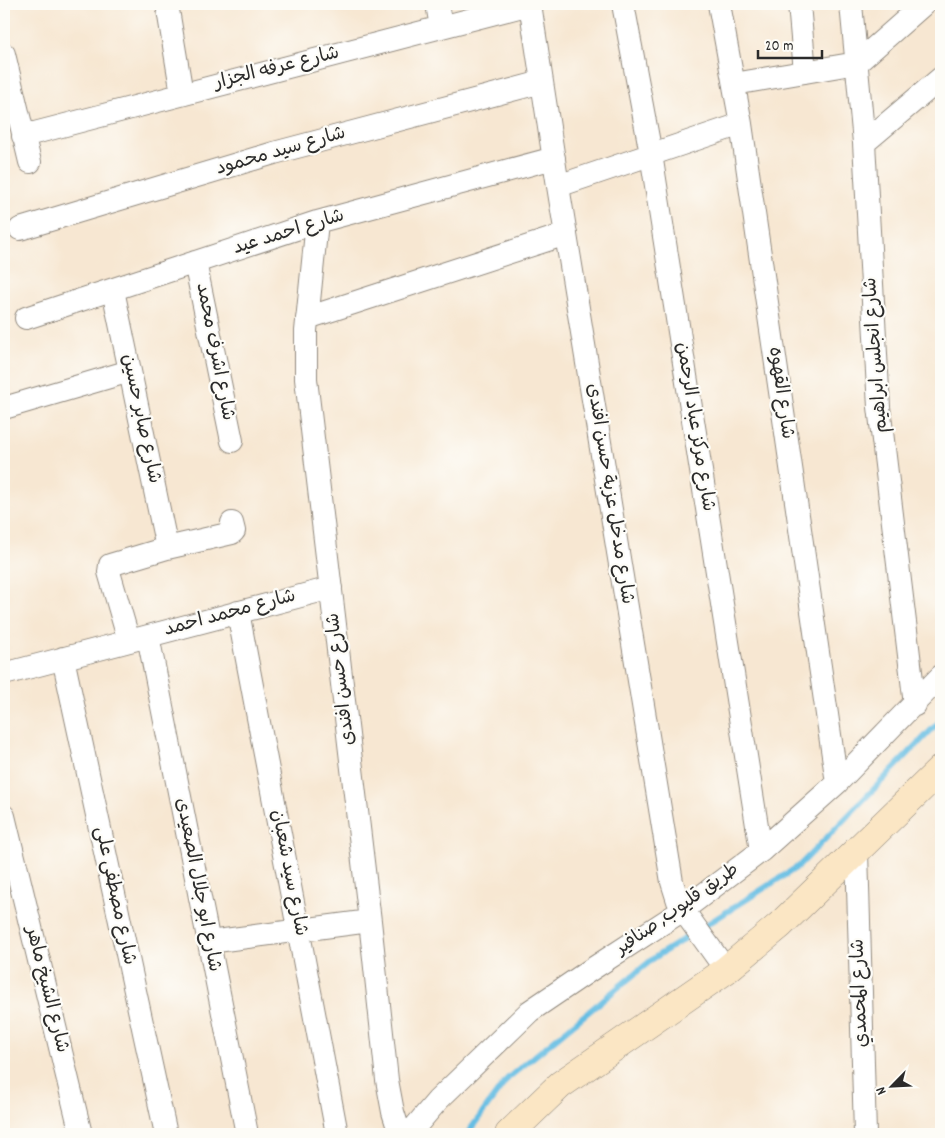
<svg xmlns="http://www.w3.org/2000/svg" width="945" height="1138" font-family="Dekko,'Playpen Sans Arabic',sans-serif">
<rect width="100%" height="100%" fill="#fdfcf7"/>
<filter id="ink" filterUnits="userSpaceOnUse"><feTurbulence type="fractalNoise" baseFrequency=".02" numOctaves="2"/><feDisplacementMap in="SourceGraphic" scale="10" xChannelSelector="R" yChannelSelector="G"/><feConvolveMatrix kernelMatrix="1 2 1 2 8 2 1 2 1" color-interpolation-filters="sRGB"/></filter>
<filter id="wash" filterUnits="userSpaceOnUse"><feTurbulence type="fractalNoise" baseFrequency=".0096" numOctaves="4" result="noise"/><feDisplacementMap in="SourceGraphic" scale="20" xChannelSelector="R" yChannelSelector="G"/><feGaussianBlur stdDeviation="1.12" result="paint"/><feColorMatrix in="noise" values="0 0 0 0 0 0 0 0 0 0 0 0 0 0 0 0 0 1.4 0 .05"/><feComposite in="paint" operator="in"/></filter>
<g filter="url(#wash)">
<rect width="100%" height="100%" fill="#f7e7d2"/>
<g fill="none" stroke-linecap="round" stroke-linejoin="round">
<path stroke="#66bee3" stroke-width="6" d="M467 1134 508 1078 654 958 799 866 941 720"/>
</g>
</g>
<g filter="url(#ink)">
<g fill="none" stroke-linecap="round" stroke-linejoin="round">
<defs>
<path id="street" d="M167 4 182 94
M437 4 441 27
M530 4 558 186 672 882 678 901 683 910 726 970
M623 4 651 154 761 851
M719 4 741 124 837 783
M799 4 805 72
M851 4 864 143 879 407 915 705
M4 54 30 162
M734 84 857 63 924 4
M23 136 530 4
M864 143 941 78
M558 186 741 124
M317 222 306 331V379L370 921 387 1080 393 1112 400 1134
M20 229 274 153 542 82
M195 262 232 441
M113 290 167 548
M26 318 317 222 554 158
M307 318 566 234
M4 408 130 371
M238 612 337 1134
M148 636 247 1134
M129 641 109 572 110 565 167 548 232 533 234 531 232 523
M63 658 166 1134
M4 674 331 588
M4 816 81 1134
M857 851 865 1134
M209 942 370 921
M409 1134 438 1100 530 1011 589 971 683 910 761 851 837 783 941 676"/>
<path id="secondary" d="M509 1134 560 1085 726 970 780 925 941 769"/>
</defs>
<use href="#street" stroke="#91897e" stroke-width="24"/>
<use href="#secondary" stroke="#91897e" stroke-width="29"/>
<use href="#street" stroke="#fff" stroke-width="22"/>
<use href="#secondary" stroke="#fbe6c4" stroke-width="28"/>
</g>
</g>
<g text-anchor="middle" dominant-baseline="central" stroke-width="4.5" stroke-linejoin="round" paint-order="stroke">
<g font-size="19" fill="#2b2b2b" stroke="#fdfcf7">
<text transform="translate(277 69) rotate(-14)">شارع عرفه الجزار</text>
<text transform="translate(281 152) rotate(-16)">شارع سيد محمود</text>
<text transform="translate(289 233) rotate(-17)">شارع احمد عيد</text>
<text transform="translate(214 352) rotate(79)">شارع اشرف محمد</text>
<text transform="translate(877 355) rotate(-94)">شارع انجلس ابراهيم</text>
<text transform="translate(780 393) rotate(82)">شارع القهوه</text>
<text transform="translate(140 419) rotate(78)">شارع صابر حسين</text>
<text transform="translate(694 427) rotate(81)">شارع مركز عباد الرحمن</text>
<text transform="translate(609 494) rotate(81)">شارع مدخل عزبة حسن افندى</text>
<text transform="translate(230 614) rotate(-15)">شارع محمد احمد</text>
<text transform="translate(342 679) rotate(-97)">شارع حسن افندى</text>
<text transform="translate(288 873) rotate(79)">شارع سيد شعبان</text>
<text transform="translate(197 885) rotate(79)">شارع ابو جلال الصعيدى</text>
<text transform="translate(114 896) rotate(78)">شارع مصطفى على</text>
<text transform="translate(678 910) rotate(-35)">طريق قليوب, صنافير</text>
<text transform="translate(46 990) rotate(76)">شارع الشيخ ماهر</text>
<text transform="translate(861 993) rotate(-92)">شارع المحمدي</text>
</g>
</g>
<rect width="945" height="1138" fill="none" stroke="#fdfcf7" stroke-width="20"/>
<g transform="translate(892 1086) rotate(246)" stroke="#fdfcf7" stroke-width="4" paint-order="stroke">
<path d="M0-4L9 19L0 12L-9 19Z" fill="#2b2b2b"/>
<text y="-8" font-size="14" font-weight="bold" text-anchor="middle" fill="#2b2b2b">N</text>
</g>
<path d="M758 50v8h64v-8" fill="none" stroke="#2b2b2b" stroke-width="2.5"/>
<text x="765" y="50" font-size="15" fill="#2b2b2b" stroke="#fdfcf7" stroke-width="4" paint-order="stroke">20 m</text>
</svg>
